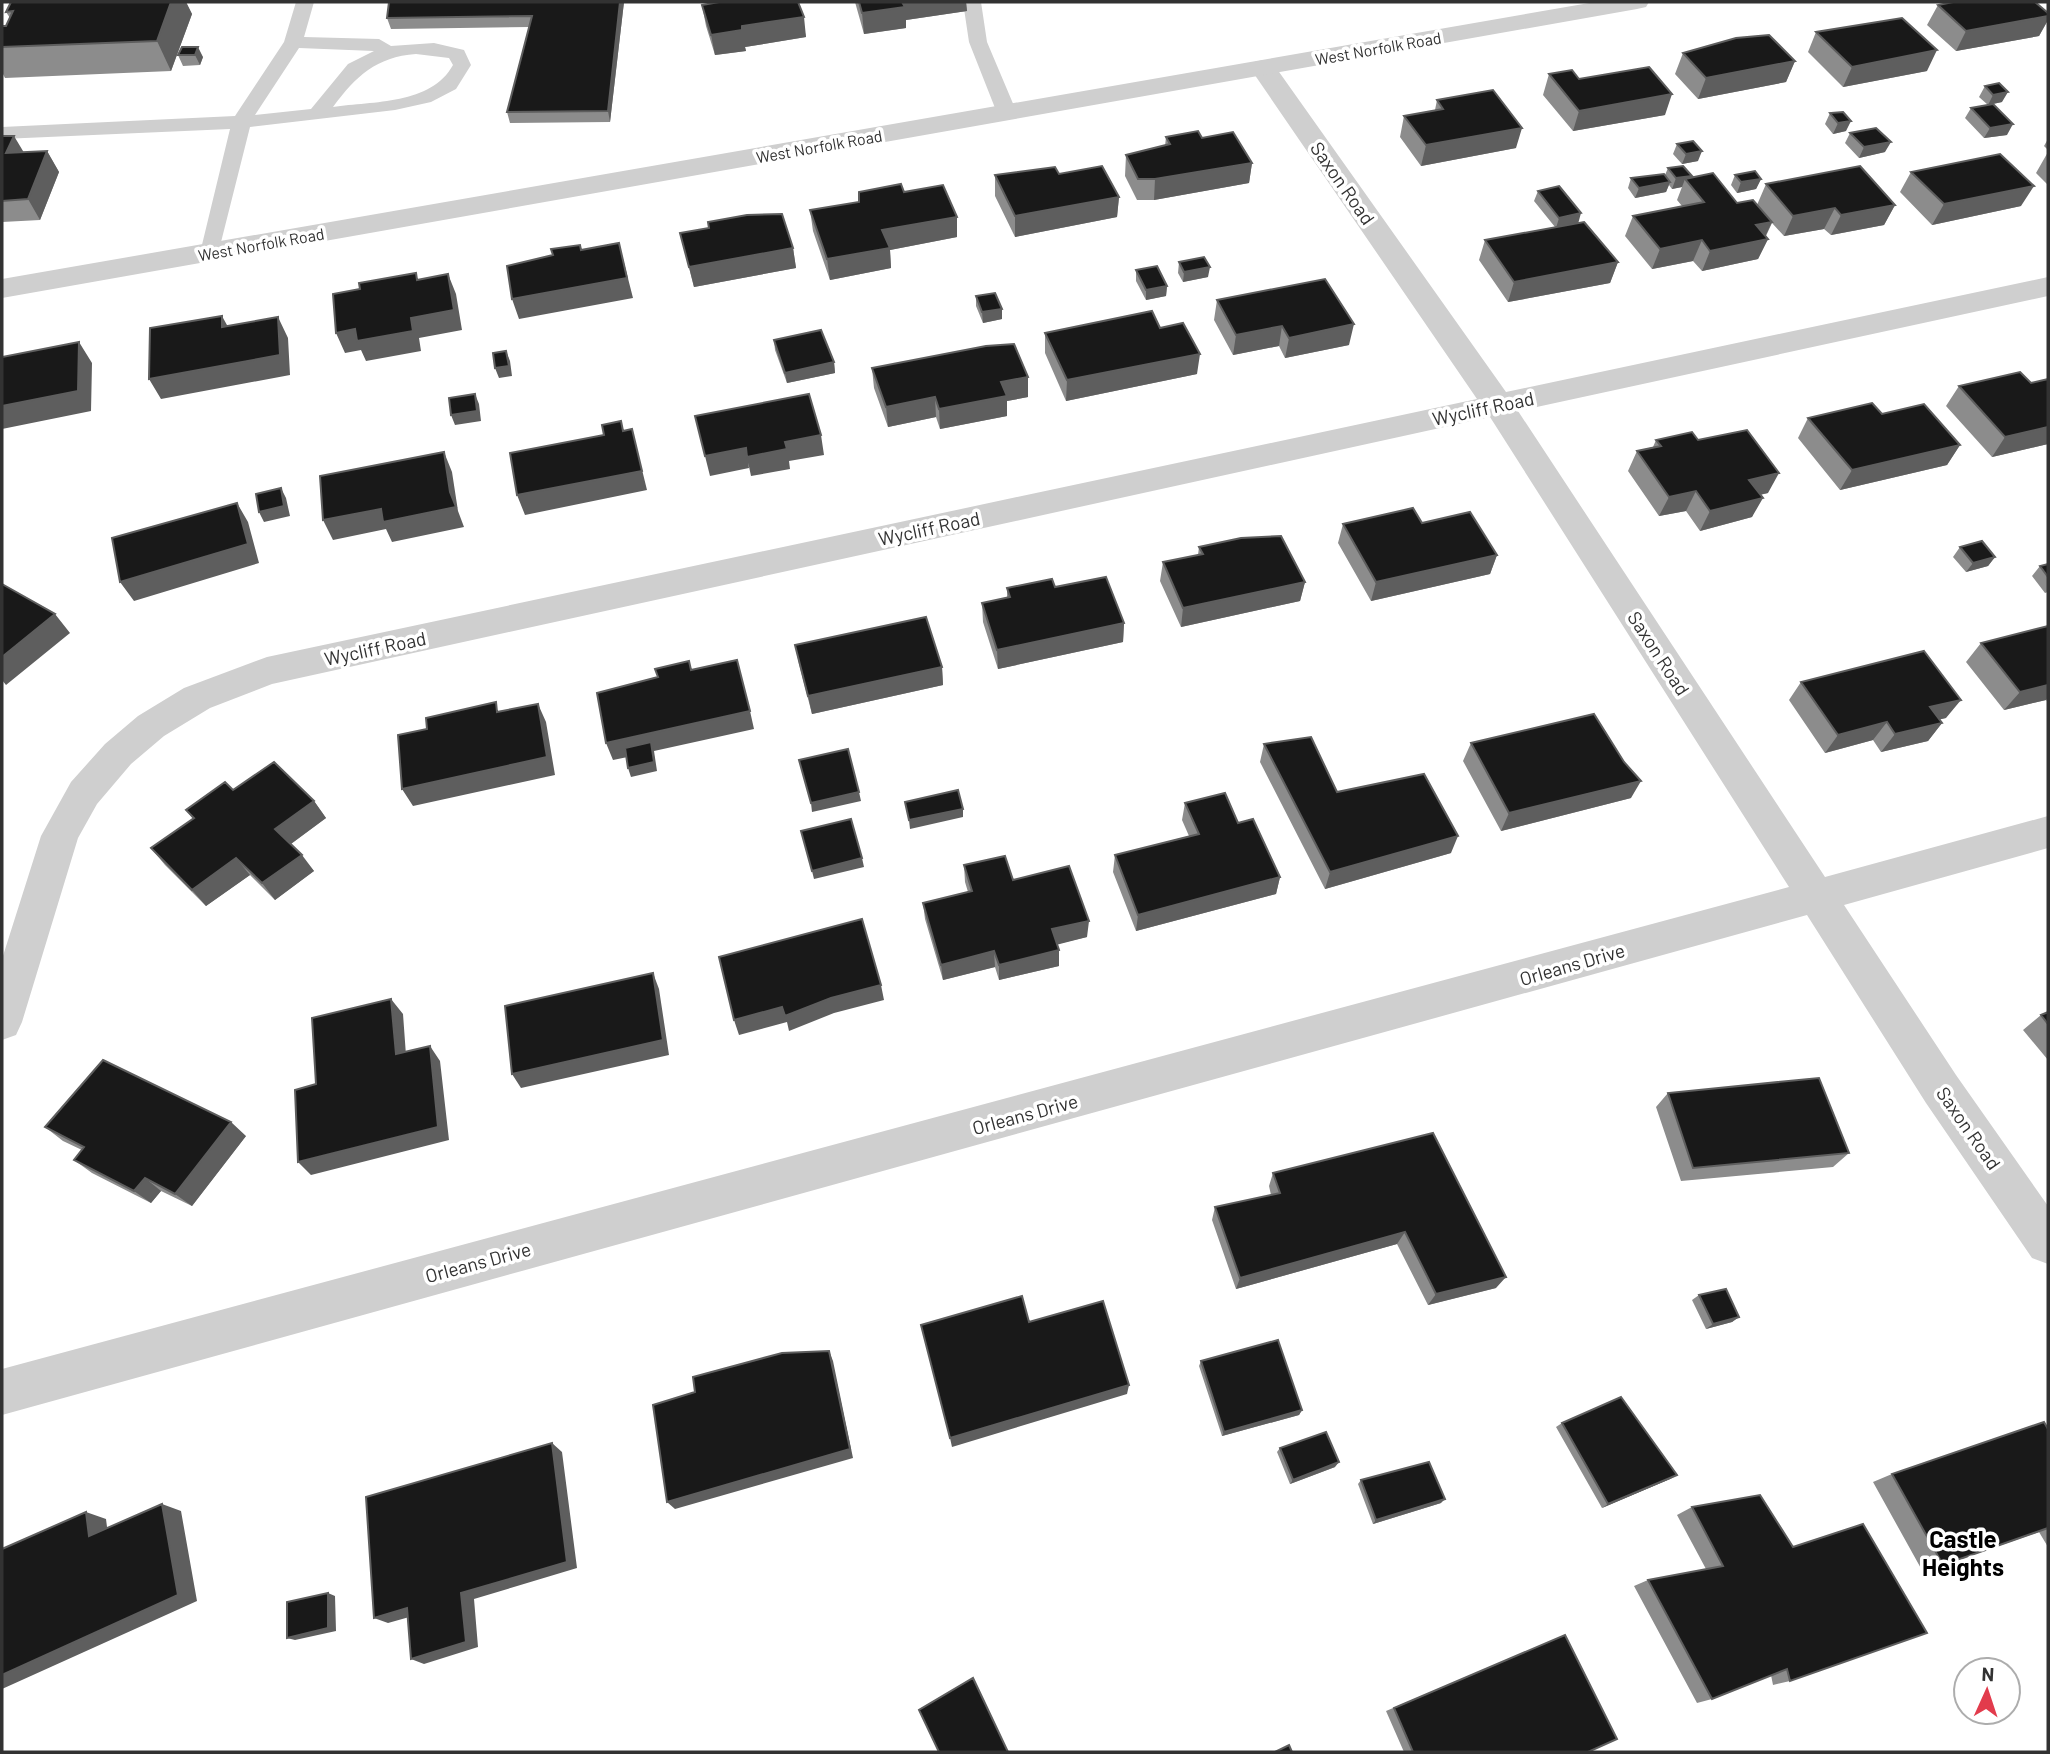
<svg xmlns="http://www.w3.org/2000/svg" width="2050" height="1754" font-family="Barlow,sans-serif">
<rect width="100%" height="100%" fill="#fff"/>
<g fill="none" stroke-linecap="round" stroke-linejoin="round">
<path fill="#cfcfcf" fill-rule="evenodd" d="M296 2H314L304 37 379 39 391 46 434 43 464 50 471 65 456 89 431 102 395 110 250 127 217 258H203L200 253 230 129 2 139V127L235 116 284 42ZM299 48 374 51 348 64 311 109 255 115ZM416 54 449 58 453 65C431 105 373 101 333 107 356 76 376 57 416 54Z
M963 2H981L987 42 1017 113 1014 117H1000L997 113 969 42Z"/>
<path fill="#cfcfcf" fill-rule="evenodd" d="M1263 60 1272 62 1506 392 2048 277V296L1518 411 1825 877 2048 816V848L1844 905 1956 1075 2048 1206V1264L2032 1258 1926 1103 1807 915 2 1415V1369L1789 887 1490 417 272 684 210 708 164 736 131 764 97 804 78 838 22 1022 16 1035 2 1040V959L41 836 71 782 105 744 138 716 184 688 267 657 1477 399 1250 68 1254 62Z"/>
<path fill="#cfcfcf" fill-rule="evenodd" d="M1595 2H1649L1646 7 1637 9 2 298V279Z"/>
</g>
<path fill="#8c8c8c" d="M11 2H186L192 14 171 71 5 78 2 72V26H6L10 18 6 12Z
M624 2 610 122 510 123 507 112 529 27 391 29 387 18Z
M718 2H798L806 37 745 47 746 51 715 55 706 26 702 5Z
M855 2H966L967 11 906 20V28L864 34Z
M1948 2H2035L2048 13V20L2039 36 1956 51 1927 25 1938 5 1948 3Z
M1816 32 1927 71 1843 87 1808 52Z
M182 47 203 57 200 65 183 66 178 55Z
M1683 53 1795 61 1786 82 1698 99 1675 74Z
M1549 74 1579 79 1665 115 1573 131 1543 95Z
M1985 86 2002 102 1988 105 1979 97Z
M1437 100 1516 148 1421 166 1400 137 1404 116 1435 110Z
M1971 108 2007 135 1984 138 1965 118Z
M1830 113 1846 131 1833 134 1825 124Z
M1850 133 1885 152 1859 158 1845 143Z
M2 136 23 153 47 151 59 172 40 220 2 222Z
M1166 137 1202 138 1252 163 1249 183 1154 200H1137L1125 176 1126 155 1165 146Z
M2048 139V150L2044 146Z
M1677 144 1698 161 1682 164 1673 154Z
M2048 152V185L2036 173Z
M1668 168 1692 176 1690 178 1737 203 1757 205 1766 184 1895 205 1884 225 1831 235 1824 229 1784 236 1772 223 1766 236 1768 239 1758 259 1702 271 1693 261 1652 269 1625 236 1633 216 1682 206 1677 200 1682 187 1672 189 1669 185 1666 192 1635 198 1628 188 1631 178 1665 175Z
M1911 172 2021 206 1932 225 1900 192Z
M1059 174 1119 197 1117 217 1015 237 995 196V175Z
M1735 175 1761 179 1756 189 1737 193 1731 185Z
M1538 191 1578 223 1618 262 1610 283 1508 302 1479 260 1485 240 1555 227 1534 201Z
M904 192 957 237 890 250 891 268 830 280 813 231 810 210 859 202Z
M680 233 793 248 796 268 694 287Z
M1179 262 1208 277 1183 282 1178 273Z
M1136 270 1167 286 1166 296 1146 300 1136 281Z
M976 296 1002 309V319L983 323 976 306Z
M1217 300 1349 345 1285 358 1279 346 1233 355 1214 320Z
M1160 328 1197 374 1066 401 1045 353V333Z
M774 340 834 362 835 373 787 383 775 350Z
M872 368 1028 377V397L1007 401V416L940 429 936 417 888 427 874 388Z
M2048 379V444L1992 457 1946 406 1959 386 2031 383Z
M1882 414 1960 445 1947 465 1840 490 1798 438 1808 418Z
M1656 440H1698L1768 493 1760 495 1752 517 1700 531 1686 511 1659 516 1628 471 1637 451 1653 447Z
M1422 523 1497 555 1490 574 1371 601 1338 543 1343 524Z
M1199 547 1305 582 1300 601 1181 627 1160 581 1163 562 1198 555Z
M1960 547 1995 557 1988 566 1966 572 1953 557Z
M2048 564V592L2045 593 2032 576 2040 566Z
M1055 587 1124 623 1123 642 998 669 983 622 982 603 1007 598V588Z
M2048 626V702L2046 700 2004 710 1966 662 1981 643Z
M795 645 942 667 943 685 812 714 799 664Z
M1801 682 1946 718 1940 719 1942 723 1928 741 1881 752 1873 740 1825 753 1789 700Z
M1471 743 1631 798 1501 831 1463 761Z
M1264 744 1337 792 1451 853 1325 889 1260 762Z
M233 790 314 801 326 818 291 844 314 871 275 900 250 875 206 906 165 865 151 848 193 819 186 810Z
M1185 803 1238 823 1280 877 1276 894 1136 931 1113 872 1115 855 1189 836 1182 820Z
M964 865 1013 880 1087 937 1057 944 1059 966 999 980 995 967 943 980 925 919 923 903 968 892 965 882Z
M2048 1012V1060L2023 1030 2041 1015Z
M1668 1093 1849 1153 1833 1167 1681 1181 1656 1107Z
M45 1127 246 1136 192 1206 161 1191 151 1203 92 1173 74 1160 82 1150 63 1141Z
M1433 1133 1496 1288 1428 1305 1397 1244 1236 1289 1212 1220 1215 1207 1271 1195 1269 1186 1273 1173Z
M1699 1295 1739 1317 1732 1322 1706 1329 1692 1300Z
M1201 1361 1302 1410 1299 1415 1222 1436 1199 1366Z
M1562 1423 1677 1475 1670 1479 1602 1508 1556 1427Z
M2048 1429V1547L2039 1532 1923 1572 1873 1482 1892 1474Z
M1280 1448 1335 1467 1290 1484 1277 1452Z
M1361 1480 1441 1503 1373 1524 1358 1484Z
M1760 1495 1790 1681 1773 1685 1771 1675 1712 1699 1697 1703 1634 1586 1648 1580 1706 1569 1677 1515 1692 1507Z
M1565 1635 1588 1752H1404L1386 1711Z"/>
<path fill="#5e5e5e" d="M171 2H186L192 14 171 71 157 41Z
M620 2H624L610 122 608 111Z
M902 2H966L967 11 906 20V28L864 34 862 13Z
M2048 16V20L2039 36 1956 51 1966 31Z
M804 17 806 37 745 47 746 51 715 55 711 35 742 26Z
M198 47 203 57 200 65 195 55Z
M1937 50 1927 71 1843 87 1852 67Z
M1795 61 1786 82 1698 99 1706 78Z
M2008 92 2002 102 1988 105 1993 95Z
M1672 94 1665 115 1573 131 1579 111Z
M1851 121 1846 131 1833 134 1838 123Z
M2013 124 2007 135 1984 138 1990 128Z
M1522 128 1516 148 1421 166 1426 145Z
M14 136 26 156 6 153Z
M1891 142 1885 152 1859 158 1864 147Z
M47 151 59 172 40 220 28 199Z
M1702 151 1698 161 1682 164 1686 154Z
M1252 163 1249 183 1154 200 1155 179Z
M1692 176 1689 183 1685 179 1682 187 1672 189 1676 178Z
M1761 179 1756 189 1737 193 1741 182Z
M1670 182 1666 192 1635 198 1639 188Z
M2034 186 2021 206 1932 225 1944 204Z
M1119 197 1117 217 1015 237V216Z
M1895 205 1884 225 1831 235 1841 215Z
M1835 208 1824 229 1784 236 1793 216Z
M1581 213 1578 224 1556 228 1559 218Z
M957 217V237L890 250 891 268 830 280 827 259 882 230Z
M1772 222 1764 239H1768L1758 259 1702 271 1710 251 1756 225Z
M1702 240 1693 261 1652 269 1660 249Z
M619 243 633 298 519 319 512 299Z
M793 248 796 268 694 287 689 267Z
M1618 262 1610 283 1508 302 1514 282Z
M1210 267 1208 277 1183 282 1184 272Z
M448 274 456 294 462 330 419 338 421 351 366 361 361 350 345 353 336 333 411 318Z
M1167 286 1166 296 1146 300V290Z
M1002 309V319L983 323 982 312Z
M222 316 233 336 222 327Z
M278 317 288 338 290 375 161 399 149 379Z
M1354 324 1349 345 1285 358 1289 338Z
M1282 326 1279 346 1233 355 1236 335Z
M79 342 92 363 91 411 2 429V406Z
M506 351 510 361 512 376 499 378 495 368Z
M1200 354 1197 374 1066 401 1067 380Z
M834 362 835 373 787 383 785 373Z
M1028 377V397L1007 401V416L940 429 939 409 1001 382Z
M475 394 479 404 481 421 455 425 451 415Z
M935 397 936 417 888 427 886 407Z
M2048 427V444L1992 457 2005 437Z
M632 429 647 490 525 515 517 495Z
M821 435 824 455 789 461 790 469 751 476 747 457 785 442Z
M1960 445 1947 465 1840 490 1852 470Z
M746 448 749 468 710 476 705 456Z
M444 452 452 472 458 511 464 527 392 542 386 529 333 540 323 520 450 492Z
M1779 473 1768 493 1739 499 1749 480Z
M281 488 286 498 290 516 264 522 259 512Z
M1696 491 1686 511 1659 516 1669 497Z
M1763 498 1752 517 1700 531 1710 511Z
M237 503 248 522 259 563 134 601 120 582Z
M1497 555 1490 574 1371 601 1376 582Z
M1995 557 1988 566 1966 572 1973 563Z
M1305 582 1300 601 1181 627 1183 608Z
M55 614 70 633 6 685 2 680V657Z
M1124 623 1123 642 998 669 997 650Z
M942 667 943 685 812 714 808 696Z
M2048 685V697L2046 700 2004 710 2020 692Z
M1961 700 1946 718 1916 725 1930 707Z
M538 704 546 722 555 775 413 806 402 789Z
M750 711 754 729 654 751 657 771 631 777 628 768 652 752 613 760 606 743Z
M1887 722 1873 740 1825 753 1838 735Z
M1942 723 1928 741 1881 752 1895 734Z
M1641 781 1631 798 1501 831 1509 813Z
M859 792 861 801 812 812 811 803Z
M314 801 326 818 288 846 275 829Z
M963 809V817L910 829 909 820Z
M1458 836 1451 853 1325 889 1330 872Z
M302 855 314 871 275 900 262 883Z
M236 858 250 875 206 906 192 890Z
M862 858 864 867 814 879 812 871Z
M1280 877 1276 894 1136 931 1138 915Z
M1089 921 1087 937 1052 946V929Z
M1059 950V966L999 980V965Z
M994 951 995 967 943 980 941 965Z
M653 973 659 989 669 1055 521 1088 512 1074Z
M881 985 884 1000 834 1013 789 1031 787 1022 739 1035 734 1020 782 1007 831 998Z
M391 999 403 1014 407 1069 396 1054Z
M430 1046 440 1061 449 1140 311 1175 298 1162Z
M231 1122 246 1136 192 1206 175 1194Z
M145 1178 161 1191 151 1203 134 1191Z
M1405 1232 1397 1244 1236 1289 1240 1278Z
M1506 1277 1496 1288 1428 1305 1436 1294Z
M1739 1317 1732 1322 1706 1329 1713 1324Z
M829 1351 833 1361 853 1458 675 1509 667 1502Z
M1129 1385 1127 1394 952 1447 950 1438Z
M1302 1410 1299 1415 1222 1436 1224 1432Z
M552 1443 562 1452 577 1568 474 1599 478 1647 424 1664 411 1659 461 1593Z
M1339 1462 1335 1467 1290 1484 1293 1480Z
M1677 1475 1670 1479 1602 1508 1608 1504Z
M1445 1499 1441 1503 1373 1524 1376 1520Z
M162 1504 181 1511 197 1601 2 1689V1675Z
M86 1512 106 1519 109 1543 89 1536Z
M328 1593 335 1596 336 1631 295 1640 287 1638Z
M407 1608 420 1614 388 1623 374 1618Z"/>
<path fill="#191919" stroke="#5e5e5e" stroke-width="2" d="M11 2H171L157 41 2 47V26H6L13 11 6 12Z
M389 2H620L608 111 507 112 532 16 387 18Z
M719 2H798L804 17 742 26V30L711 35 702 5Z
M859 2H902L905 7 862 13Z
M1953 2H2035L2048 13V16L1966 31 1938 5Z
M1902 18 1937 50 1852 67 1816 32Z
M1769 35 1795 61 1706 78 1683 53 1736 38Z
M182 47H198L195 55H178Z
M1649 67 1672 94 1579 111 1549 74 1572 70 1579 79Z
M1999 83 2008 92 1993 95 1985 86Z
M1493 90 1522 128 1426 145 1404 116 1443 109 1437 100Z
M1993 104 2013 124 1990 128 1971 108Z
M1843 112 1851 121 1838 123 1830 113Z
M1876 128 1891 142 1864 147 1850 133Z
M1198 131 1202 138 1233 132 1252 163 1155 179H1138L1126 155 1170 144 1166 137Z
M2 136H14L6 153 47 151 28 199 2 201Z
M1693 141 1702 151 1686 154 1677 144Z
M2000 154 2034 186 1944 204 1911 172Z
M1102 166 1119 197 1015 216 995 175 1055 167 1059 174Z
M1683 166 1692 176 1676 178 1668 168Z
M1860 166 1895 205 1841 215 1835 208 1793 216 1766 184Z
M1755 171 1761 179 1741 182 1735 175Z
M1713 173 1737 203 1753 200 1772 222 1756 225 1768 239 1710 251 1702 240 1660 249 1633 216 1704 202 1685 179Z
M1664 174 1670 182 1639 188 1631 178Z
M901 184 904 192 943 185 957 217 882 230 890 248 827 259 810 210 859 202V192Z
M1559 186 1581 213 1559 218 1538 191Z
M782 214 793 248 689 267 680 233 709 228 708 222 747 215Z
M1584 222 1618 262 1514 282 1485 240Z
M619 243 627 278 512 299 507 266 553 255 551 249 580 245 581 250Z
M1204 257 1210 267 1184 272 1179 262Z
M1157 266 1167 286 1146 290 1136 270Z
M416 273 417 280 448 274 454 310 411 318 413 331 357 341 355 329 336 333 333 294 360 289 359 283Z
M1325 279 1354 324 1289 338 1282 326 1236 335 1217 300Z
M995 293 1002 309 982 312 976 296Z
M1152 311 1160 328 1183 323 1200 354 1067 380 1045 333Z
M222 316V327L278 317 280 355 149 379 150 328Z
M821 330 834 362 785 373 774 340Z
M79 342 78 391 2 406V357Z
M1014 344 1028 377 1001 382 1007 396 939 409 935 397 886 407 872 368 986 346Z
M506 351 509 366 495 368 493 353Z
M2020 372 2031 383 2048 379V427L2005 437 1959 386Z
M475 394 477 411 451 415 449 398Z
M809 394 821 435 785 442 787 449 747 457 746 448 705 456 695 416Z
M1872 403 1882 414 1924 404 1960 445 1852 470 1808 418Z
M621 421 623 431 632 429 642 471 517 495 510 453 604 435 602 425Z
M1747 430 1779 473 1749 480 1763 498 1710 511 1696 491 1669 497 1637 451 1661 446 1656 440 1692 432 1698 440Z
M444 452 450 492 456 507 383 522 381 509 323 520 320 476Z
M281 488 284 506 259 512 256 494Z
M237 503 248 544 120 582 112 538Z
M1413 508 1422 523 1470 512 1497 555 1376 582 1343 524Z
M1281 536 1305 582 1183 608 1163 562 1203 554 1199 547 1241 538Z
M1982 541 1995 557 1973 563 1960 547Z
M2048 564V577L2040 566Z
M1106 577 1124 623 997 650 982 603 1010 597 1007 588 1052 579 1055 587Z
M2 584 55 614 2 657Z
M926 617 942 667 808 696 795 645Z
M2048 626V685L2020 692 1981 643Z
M1924 651 1961 700 1930 707 1942 723 1895 734 1887 722 1838 735 1801 682Z
M737 660 750 711 606 743 597 693 658 677 655 669 689 661 691 670Z
M496 702 497 712 538 704 547 757 402 789 398 735 427 729 426 718Z
M1594 714 1624 762 1641 781 1509 813 1471 743Z
M1311 737 1337 792 1424 774 1458 836 1330 872 1264 744Z
M651 742 654 762 628 768 625 748Z
M848 749 859 792 811 803 799 760Z
M274 762 314 801 275 829 302 855 262 883 236 858 192 890 151 848 194 818 186 810 225 782 233 790Z
M958 790 963 809 909 820 905 802Z
M1225 793 1238 823 1253 819 1280 877 1138 915 1115 855 1199 834 1185 803Z
M851 819 862 858 812 871 801 831Z
M1005 856 1013 880 1069 866 1089 921 1052 929 1059 950 999 965 994 951 941 965 923 903 972 891 964 865Z
M862 919 881 985 831 998 785 1016 782 1007 734 1020 719 957Z
M653 973 663 1040 512 1074 505 1006Z
M391 999 396 1054 430 1046 438 1127 298 1162 295 1090 316 1084 312 1018Z
M2048 1012V1024L2041 1015Z
M103 1060 231 1122 175 1194 145 1178 134 1191 74 1160 84 1147 45 1127Z
M1819 1078 1849 1153 1693 1168 1668 1093Z
M1433 1133 1506 1277 1436 1294 1405 1232 1240 1278 1215 1207 1280 1193 1273 1173Z
M1726 1289 1739 1317 1713 1324 1699 1295Z
M1022 1296 1029 1322 1103 1301 1129 1385 950 1438 921 1325Z
M1278 1340 1302 1410 1224 1432 1201 1361Z
M829 1351 850 1449 667 1502 653 1405 695 1392 693 1377 782 1353Z
M1621 1397 1677 1475 1608 1504 1562 1423Z
M2044 1422 2048 1429V1528L1943 1565 1892 1474Z
M1326 1432 1339 1462 1293 1480 1280 1448Z
M552 1443 567 1562 461 1593 466 1642 411 1659 407 1608 374 1618 366 1497Z
M1429 1462 1445 1499 1376 1520 1361 1480Z
M1760 1495 1793 1547 1863 1524 1927 1633 1790 1681 1787 1669 1712 1699 1648 1580 1723 1566 1692 1507Z
M162 1504 178 1595 2 1675V1549L86 1512 89 1536Z
M328 1593V1628L287 1638V1602Z
M1565 1635 1617 1739 1588 1752H1413L1394 1708Z
M973 1678 1008 1752H939L919 1710Z
M1289 1745 1292 1752H1275Z"/>
<g text-anchor="middle" dominant-baseline="central" stroke-width="7" stroke-linejoin="round" paint-order="stroke">
<g font-size="16" fill="#323232" stroke="#fff">
<text transform="translate(1378 48) rotate(-10)">West Norfolk Road</text>
<text transform="translate(819 146) rotate(-10)">West Norfolk Road</text>
<text transform="translate(261 244) rotate(-10)">West Norfolk Road</text>
</g>
<g font-size="19" fill="#323232" stroke="#fff">
<text transform="translate(1343 183) rotate(55)">Saxon Road</text>
<text transform="translate(1483 408) rotate(-12)">Wycliff Road</text>
<text transform="translate(929 528) rotate(-12)">Wycliff Road</text>
<text transform="translate(375 648) rotate(-12)">Wycliff Road</text>
<text transform="translate(1659 653) rotate(57)">Saxon Road</text>
<text transform="translate(1572 964) rotate(-16)">Orleans Drive</text>
<text transform="translate(1025 1114) rotate(-15)">Orleans Drive</text>
<text transform="translate(1969 1128) rotate(55)">Saxon Road</text>
<text transform="translate(478 1262) rotate(-15)">Orleans Drive</text>
</g>
<g font-size="24" font-weight="bold" fill="#000" stroke="#fff">
<text x="1963" y="1538">Castle<tspan x="1963" dy="28">Heights</tspan></text>
</g>
</g>
<rect width="2050" height="1754" fill="none" stroke="#323232" stroke-width="7"/>
<g transform="translate(1987 1691) rotate(3)"><circle r="33" fill="#ffffff" stroke="#adadad" stroke-width="2"/>
<path d="M0-5L12 26L0 18L-12 26Z" fill="#e23b4c"/>
<text y="-10" font-size="19" font-weight="bold" text-anchor="middle" fill="#323232">N</text>
</g>
</svg>
